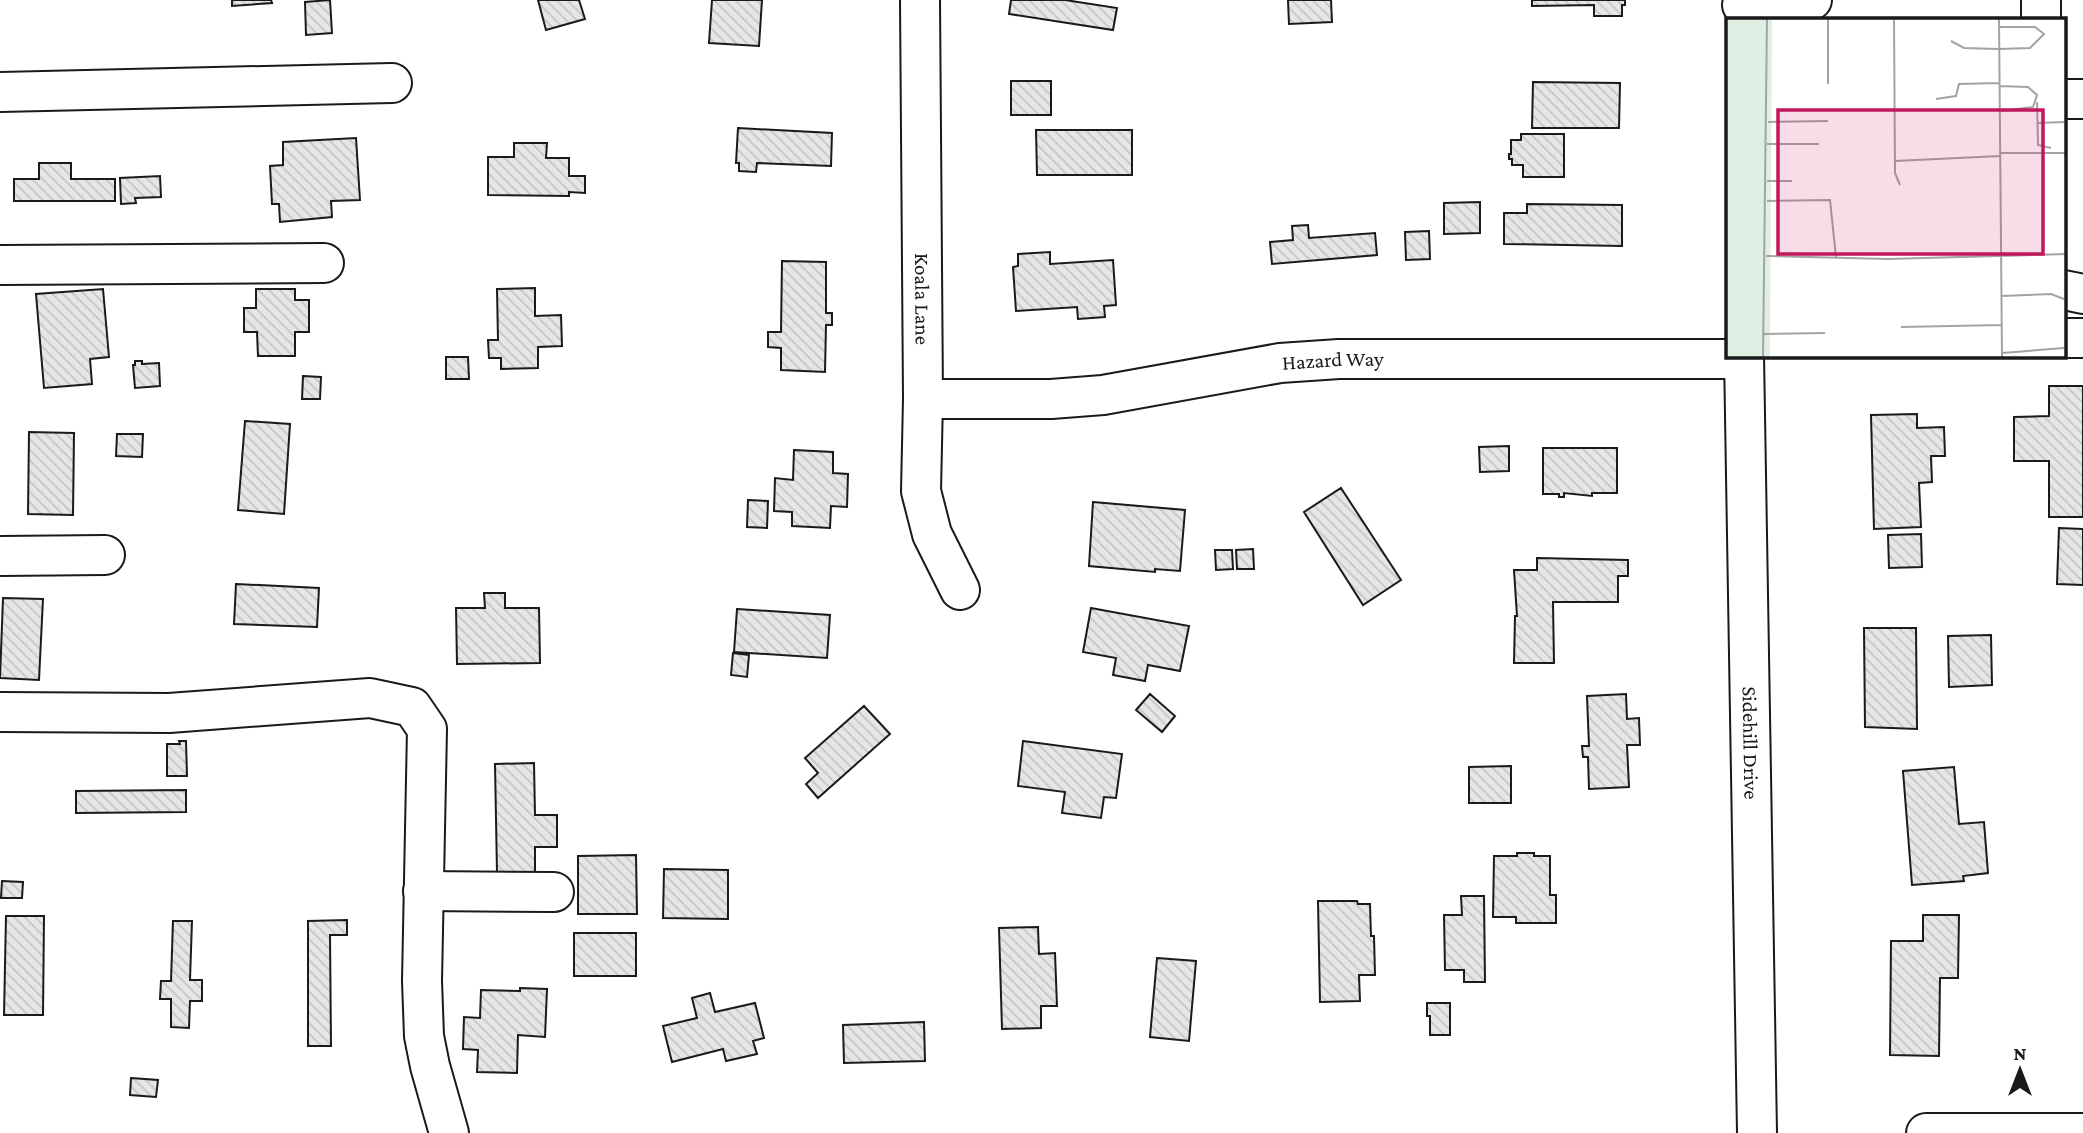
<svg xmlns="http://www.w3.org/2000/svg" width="2083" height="1133" font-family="'Crimson Pro',serif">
<defs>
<pattern id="building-back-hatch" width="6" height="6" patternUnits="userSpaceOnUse" patternTransform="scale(1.75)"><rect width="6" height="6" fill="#e6e6e6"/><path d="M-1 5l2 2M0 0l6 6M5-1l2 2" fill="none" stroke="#c5c5c5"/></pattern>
</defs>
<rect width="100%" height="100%" fill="#fff"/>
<path fill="url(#building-back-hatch)" stroke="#1a1a1a" stroke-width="2" d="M232 0H271L272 3 232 6Z
M330 0 332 33 306 35 305 2Z
M538 0H579L585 19 546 30Z
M712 0H762L759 46 709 43Z
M1011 0H1065L1117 8 1113 30 1009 14Z
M1288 0H1331L1332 22 1289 24Z
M1532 0H1625V5H1622V16H1594V5L1532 6Z
M1011 81H1051V115H1011Z
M1533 82 1620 83 1619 128H1532Z
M738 128 832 133 831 166 757 163 756 172 739 171V163H736Z
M1036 130H1132V175H1037Z
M1521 134H1564V177H1523V165H1512V159H1509V154H1511V140H1521Z
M356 138 360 200 331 201 332 217 280 222 279 204H272L270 166 283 165V142Z
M514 143H547L546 158H569V176H585V193L569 192V196L488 195V157H514Z
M39 163H71V179H115V201H14V179H39Z
M160 176 161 197 135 198 136 203 121 204 120 178Z
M1480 202V233L1444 234V203Z
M1527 204 1622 205V246L1504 244V213H1527Z
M1308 225 1309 238 1375 233 1377 255 1272 264 1270 242 1293 240 1292 226Z
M1429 231 1430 259 1406 260 1405 232Z
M1050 252V264L1113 260 1116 305 1104 306 1105 317 1078 319 1077 307 1016 311 1013 267 1018 266V254Z
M782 261 826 262V313H832V325H826L825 372 781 370V348L768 347V332H781Z
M535 288V316L561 315 562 346 538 347V368L501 369V358H489L488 340H498L497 289Z
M103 289 109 357 90 359 92 384 44 388 36 294Z
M256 289H295V300H309V332H295V356H258L257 332H244V308H256Z
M446 357H468L469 379H446Z
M135 361H142V364L159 363 160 386 135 388 133 365H135Z
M303 376 321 377 320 399H302Z
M2049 386H2083V517H2049V461H2014V417L2049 416Z
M1917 414V428L1944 427 1945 456H1931L1932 482 1919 483 1921 527 1874 529 1871 415Z
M245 421 290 424 284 514 238 510Z
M29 432 74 433 73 515 28 514Z
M117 434H143L142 457 116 456Z
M1509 446V471L1480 472 1479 447Z
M1543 448H1617V493H1592V496L1564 493V497H1559V494H1543Z
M794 450 833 452V473L848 474 847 507 831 506 830 528 792 526V512L774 511 775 478 793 480Z
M1341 488 1401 580 1363 605 1304 512Z
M748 500 768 501 767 528 747 527Z
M1093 502 1185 510 1180 571 1155 569V572L1089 566Z
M2059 528 2083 529V585L2057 584Z
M1921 534 1922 567 1889 568 1888 535Z
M1253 549 1254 569H1237L1236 550Z
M1215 550H1232L1233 569 1216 570Z
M1537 558 1628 560V576H1618V602H1553L1554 663H1514L1515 616H1517L1514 570H1537Z
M236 584 319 588 317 627 234 624Z
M484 593H505V608H539L540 663 457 664 456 608H485Z
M3 598 43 599 39 680 0 678Z
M1091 608 1189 626 1180 671 1148 665 1145 681 1113 675 1116 658 1083 652Z
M737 609 830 615 827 658 734 652Z
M1864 628H1916L1917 729 1865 727Z
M1991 635 1992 685 1949 687 1948 636Z
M733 653 749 655 747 677 731 675Z
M1150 694 1175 716 1162 732 1136 710Z
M1626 694 1627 719 1639 718 1640 745H1627L1629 787 1589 789 1588 757H1583L1582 746H1589L1587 696Z
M864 706 890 734 818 798 806 784 818 773 805 758Z
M179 741H186L187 776H167V744H180Z
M1023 741 1122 754 1116 798 1104 797 1101 818 1062 813 1065 792 1018 786Z
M534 763 535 815H557V847H535V873H497L495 764Z
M1511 766V803H1469V767Z
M1954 767 1959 824 1984 822 1988 873 1963 876 1964 881 1912 885 1903 771Z
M186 790V812L76 813V791Z
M1517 853H1534V856H1550V895H1556V923H1516V917H1493L1494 856H1517Z
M636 855 637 914H578V856Z
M664 869 728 870V919L663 918Z
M2 881 23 882 22 898H1Z
M1461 896H1484L1485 982H1464V970H1445L1444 915H1462Z
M1318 901H1357L1358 904H1370L1371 936H1374L1375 975H1359L1360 1001 1320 1002Z
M1923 915H1959L1958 978H1940L1939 1056 1890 1055 1891 941H1923Z
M6 916H44L43 1015H4Z
M347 920V935H330L331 1046H308V921Z
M173 921H192L190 980H202V1001H190L189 1028 171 1027V999H160L161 981H171Z
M1038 927 1039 954 1055 953 1057 1006H1041V1028L1002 1029 999 928Z
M574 933H636V976H574Z
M1157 958 1196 961 1189 1041 1150 1037Z
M520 988 547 989 545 1037 518 1035 517 1073 477 1072 478 1050 463 1049 464 1017 480 1018 481 990 520 991Z
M710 993 715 1012 755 1003 764 1038 753 1041 757 1054 726 1061 723 1049 672 1062 663 1026 697 1018 692 998Z
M1427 1003H1450V1035H1430V1016H1427Z
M924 1022 925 1061 844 1063 843 1025Z
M131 1078 158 1080 156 1097 130 1095Z"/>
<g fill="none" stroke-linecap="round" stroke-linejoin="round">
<defs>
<g id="minor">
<path id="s1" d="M920 0 923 399 921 491 932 534 960 590"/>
<path d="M2041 0V19"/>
<path d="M1742 5 1812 0"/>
<path d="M0 92 392 83"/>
<path d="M2064 99H2083"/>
<path d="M0 265 324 263"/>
<path d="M2064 290 2083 294"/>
<path d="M2064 338H2083"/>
<path id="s2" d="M1744 355 1757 1133"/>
<path id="s3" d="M923 399H1051L1103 395 1280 363 1339 359H1744"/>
<path d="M0 556 105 555"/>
<path d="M0 712 169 713 370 698 412 707 427 729 422 981 424 1036 430 1066 449 1133"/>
<path d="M423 891 554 892"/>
<path d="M1926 1133H2083"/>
</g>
</defs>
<use href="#minor" stroke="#1a1a1a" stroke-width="42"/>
<use href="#minor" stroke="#fff" stroke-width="38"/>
</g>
<g text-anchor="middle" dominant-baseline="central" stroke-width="5" stroke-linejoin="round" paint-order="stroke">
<g font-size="21" fill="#1a1a1a" stroke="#fff">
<text stroke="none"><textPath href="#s1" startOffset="299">Koala Lane</textPath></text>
<text stroke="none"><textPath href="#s3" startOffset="413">Hazard Way</textPath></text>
<text stroke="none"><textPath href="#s2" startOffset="388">Sidehill Drive</textPath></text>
</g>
</g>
<g transform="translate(1726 18)">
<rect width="340" height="340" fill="#fff"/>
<path d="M0 0H46L44 339H0Z" fill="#e0efe3"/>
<path fill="none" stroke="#a3a3a3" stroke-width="2" d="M102 0V66M168 0 169 155 174 167M273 0 276 339M273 9H309L318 16 304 30 273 31M225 23 238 30 273 31M273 68 302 69 311 77 307 89 274 93M210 81 230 78 233 66 273 65M311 84 312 127 325 130M42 104 102 103M311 105 338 104M41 126H93M274 135H339M169 143 274 138M41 163H66M41 183 104 182 110 239M40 238 162 241 340 236M275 278 325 276 338 281M175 309 275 307M38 316 99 315M276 335 338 330M37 339 41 0"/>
<path fill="#c2185b" fill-opacity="0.15" stroke="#c2185b" stroke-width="3.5" d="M52 92H317V236H52Z"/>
<rect width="340" height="340" fill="none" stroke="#1a1a1a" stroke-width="3.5"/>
</g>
<g transform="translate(2020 1070)" stroke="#ffffff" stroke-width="5" paint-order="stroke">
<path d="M0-5L12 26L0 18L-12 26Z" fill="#1a1a1a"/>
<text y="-10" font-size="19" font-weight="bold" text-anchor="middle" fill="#1a1a1a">N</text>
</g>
</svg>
